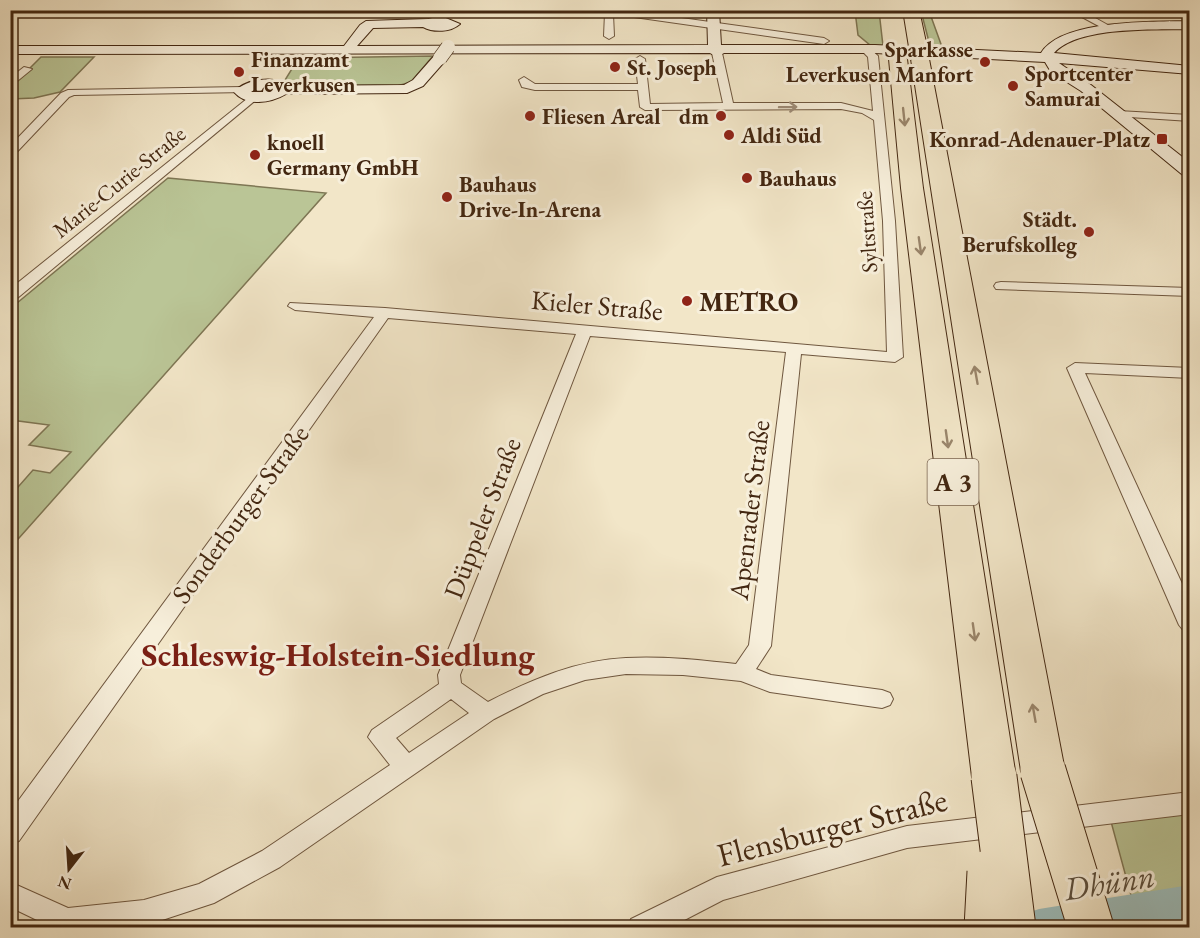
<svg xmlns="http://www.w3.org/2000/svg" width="1200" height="938" font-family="'EB Garamond',serif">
<rect width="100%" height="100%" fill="#f2e6c8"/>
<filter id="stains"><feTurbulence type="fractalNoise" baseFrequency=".00333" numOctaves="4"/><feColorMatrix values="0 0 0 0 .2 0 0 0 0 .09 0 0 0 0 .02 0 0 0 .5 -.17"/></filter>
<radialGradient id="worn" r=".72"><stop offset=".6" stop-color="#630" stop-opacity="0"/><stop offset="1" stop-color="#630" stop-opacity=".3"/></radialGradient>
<path fill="#bac596" stroke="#7e7654" stroke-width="1.5" d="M855 11H879L883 46 870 45 858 35Z
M921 11H929L942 47 930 46Z
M433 56 411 82 397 86 301 85 285 80 298 59 304 58Z
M41 57H94L60 92 34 98 11 99 10 88Z
M168 178 326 193 11 547V495L33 470 50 473 71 452 29 445 49 425 11 420V308Z
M1189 811V894L1132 899 1110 818Z"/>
<path fill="#9dbebd" stroke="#798278" stroke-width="1.5" d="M1189 894V918L1139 925 1132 899Z"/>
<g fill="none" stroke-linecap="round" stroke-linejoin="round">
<path stroke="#707267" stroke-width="2" d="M1190 900 1143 904 1141 907 1145 918 1190 913"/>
<path fill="#9dbebd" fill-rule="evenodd" d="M1190 885V923L1160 928H1019L1024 914 1039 909Z"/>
<defs>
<path id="street" d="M598 10H624L824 38 829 41 824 44 613 14 614 36 609 39 604 36 605 13Z
M807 10H815L813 17H807Z
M1069 10H1081L1115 29 1108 31Z
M862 47H868L878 56 895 221 903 357 895 362 801 354 771 646 756 669 771 675 882 690 890 693 893 699 890 705 882 708 770 692 741 681 683 675 626 674 585 680 543 694 494 719 280 867 214 903 144 926 37 928 39 921 10 907V882L68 908 144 900 199 884 262 851 390 765 368 737 372 730 439 684 438 675 576 334 388 318 19 841 10 844V812L374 317 295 310 288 306 290 303 385 308 887 352 883 221 874 120 862 113 841 109 645 110 640 107 638 90H535L522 87 519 80 524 77 535 84H638L635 59 640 56 645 59 650 104 723 103 712 53 717 50 722 53 733 103H841L873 111 868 57 860 49ZM590 336 786 352 749 645 736 664C700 660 663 656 626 658 577 660 531 680 488 702L461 683 460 675ZM451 699 469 713 409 753 396 738Z
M24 67 32 69 10 87V78Z
M242 87 247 90 246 92 74 95 69 97 14 155 10 156V146L61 93 68 90Z
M253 94 257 95V99L15 300 10 301V289Z
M1118 111 1190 115V121L1114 116V112Z
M1001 282 1190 288V296L996 289 994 286 996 283Z
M1075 363 1190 368V378L1085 373 1190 601V633L1183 630 1179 625 1067 368Z
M1190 792V814L907 848 723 900 669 928H628L631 919 717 877 907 826Z"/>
<path id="secondary" d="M707 10H719L721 45H875L1041 53C1062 19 1152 22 1190 21V29C1154 30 1078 26 1054 53L1190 66V74L1059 63 1091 85 1190 163V177L1184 176 1081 91 1051 72 1045 62 875 53H724L717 57 710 53 10 54V46H344L360 25 366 21 428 19 441 16 460 24C451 32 434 33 423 27L373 28 357 46 708 45Z
M440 54 445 55 447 58 445 61 423 86 407 93 286 94C271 103 247 107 234 92 244 80 275 74 287 86L404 85 413 80 435 55ZM262 88 274 89 262 93 250 92Z"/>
<path id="highway" d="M903 10H919L927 47 924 51H912L909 47Z
M898 54 904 55 907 59 923 188 1016 777 1010 790 994 796 978 790 972 777 901 188 889 59 892 55Z
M920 54 926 55 929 59 1065 771 1059 784 1043 789 1027 784 1021 771 911 59 914 55Z"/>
</defs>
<use href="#street" stroke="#6f573f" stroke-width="2"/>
<use href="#secondary" stroke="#432711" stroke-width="2"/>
<use href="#highway" stroke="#432711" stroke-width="2"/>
<use href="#street" fill="#f7efdb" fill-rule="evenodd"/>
<use href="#secondary" fill="#f7efdb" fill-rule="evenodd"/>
<use href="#highway" fill="#f2e6c8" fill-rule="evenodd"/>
<defs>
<path id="secondary-bridge" d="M440 58 448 47"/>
<path id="highway-bridge-far1" d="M918 47 920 59"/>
<path id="highway-bridge" d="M1043 771 1091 928
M994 777 1013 928
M987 928 990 872"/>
</defs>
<use href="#secondary-bridge" stroke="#432711" stroke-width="15" stroke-linecap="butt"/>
<use href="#highway-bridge-far1" stroke="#432711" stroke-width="19" stroke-linecap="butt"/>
<use href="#highway-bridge" stroke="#432711" stroke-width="47" stroke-linecap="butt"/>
<use href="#secondary-bridge" stroke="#f7efdb" stroke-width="14"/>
<use href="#highway-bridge-far1" stroke="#f2e6c8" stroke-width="17"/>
<use href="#highway-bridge" stroke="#f2e6c8" stroke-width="45"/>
</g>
<defs><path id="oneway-shaft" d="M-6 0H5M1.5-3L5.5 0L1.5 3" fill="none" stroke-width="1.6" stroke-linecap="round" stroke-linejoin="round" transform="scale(1.5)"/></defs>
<use stroke="#9d8b76" href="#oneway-shaft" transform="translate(788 107) rotate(-1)"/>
<g stroke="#9a866c">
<use href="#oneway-shaft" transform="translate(904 117) rotate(84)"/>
<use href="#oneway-shaft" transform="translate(920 246) rotate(82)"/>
<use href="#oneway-shaft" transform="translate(976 375) rotate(-100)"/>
<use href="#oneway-shaft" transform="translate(947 439) rotate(82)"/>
<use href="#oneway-shaft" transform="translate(974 632) rotate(82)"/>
<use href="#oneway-shaft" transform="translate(1034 713) rotate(-100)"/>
</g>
<g fill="#8f2418" stroke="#f7efdb" stroke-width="2">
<circle cx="985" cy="62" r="6"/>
<circle cx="615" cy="67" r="6"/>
<circle cx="239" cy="72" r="6"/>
<circle cx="1013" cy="86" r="6"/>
<circle cx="530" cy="116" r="6"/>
<circle cx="721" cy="116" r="6"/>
<circle cx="729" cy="135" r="6"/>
<rect x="1156" y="133" width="12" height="12" rx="3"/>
<circle cx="255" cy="155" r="6"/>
<circle cx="747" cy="178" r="6"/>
<circle cx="447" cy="197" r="6"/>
<circle cx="1089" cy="232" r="6"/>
<circle cx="687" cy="301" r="6"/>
</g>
<g text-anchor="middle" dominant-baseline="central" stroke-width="6" stroke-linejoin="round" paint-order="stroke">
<g font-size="22" font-weight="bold" fill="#432711" stroke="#f7efdb" text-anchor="start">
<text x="973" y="49" text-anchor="end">Sparkasse<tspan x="973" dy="25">Leverkusen Manfort</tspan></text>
<text x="251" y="59">Finanzamt<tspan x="251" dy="25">Leverkusen</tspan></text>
<text x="627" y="67">St. Joseph</text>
<text x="1025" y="73">Sportcenter<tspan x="1025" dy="25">Samurai</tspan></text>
<text x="542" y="116">Fliesen Areal</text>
<text x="709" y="116" text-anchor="end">dm</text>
<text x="741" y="135">Aldi Süd</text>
<text x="1150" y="139" text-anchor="end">Konrad-Adenauer-Platz</text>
<text x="267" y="142">knoell<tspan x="267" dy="25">Germany GmbH</tspan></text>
<text x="759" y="178">Bauhaus</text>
<text x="459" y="184">Bauhaus<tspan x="459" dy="25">Drive-In-Arena</tspan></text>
<text x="1077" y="219" text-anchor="end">Städt.<tspan x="1077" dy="25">Berufskolleg</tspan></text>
</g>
<g font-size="22" fill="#432711" stroke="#f7efdb">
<text transform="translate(119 182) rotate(-39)">Marie-Curie-Straße</text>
<text transform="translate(867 232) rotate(-94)">Syltstraße</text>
</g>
<rect fill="#f7efdb" stroke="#79634e" stroke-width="1.5" x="927.5" y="459" width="51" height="46" rx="4.5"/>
<g font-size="26" font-weight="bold" fill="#432711">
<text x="953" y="482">A 3</text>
</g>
<g font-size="27" font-weight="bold" fill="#432711" stroke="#f7efdb" text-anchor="start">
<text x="699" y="301">METRO</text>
</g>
<g font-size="27" fill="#432711" stroke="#f7efdb">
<text transform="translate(597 305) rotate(5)">Kieler Straße</text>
<text transform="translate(749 510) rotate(-83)">Apenrader Straße</text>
<text transform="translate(240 514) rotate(-54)">Sonderburger Straße</text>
<text transform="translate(482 518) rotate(-69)">Düppeler Straße</text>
</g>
<g font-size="33" font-weight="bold" fill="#7a1f14" stroke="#f7efdb">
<text x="338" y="654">Schleswig-Holstein-Siedlung</text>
</g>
<g font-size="33" fill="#432711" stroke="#f7efdb">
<text transform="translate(832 827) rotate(-14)">Flensburger Straße</text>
</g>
<g font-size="33" font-style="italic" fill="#5a4d3c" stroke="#f7efdb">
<text transform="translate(1109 882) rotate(-9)">Dhünn</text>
</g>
</g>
<rect width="1200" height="938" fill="none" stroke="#f2e6c8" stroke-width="36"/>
<rect x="12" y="12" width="1176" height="914" fill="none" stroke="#432711" stroke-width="3"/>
<rect x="18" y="18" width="1164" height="902" fill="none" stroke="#432711" stroke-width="1.5"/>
<g transform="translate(69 869) rotate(197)" stroke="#f7efdb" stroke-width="4.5" paint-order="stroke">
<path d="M0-4.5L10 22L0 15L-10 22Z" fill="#432711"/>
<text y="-9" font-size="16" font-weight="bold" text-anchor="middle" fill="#432711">N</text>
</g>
<rect width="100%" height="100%" filter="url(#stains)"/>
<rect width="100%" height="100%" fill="url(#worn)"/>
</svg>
